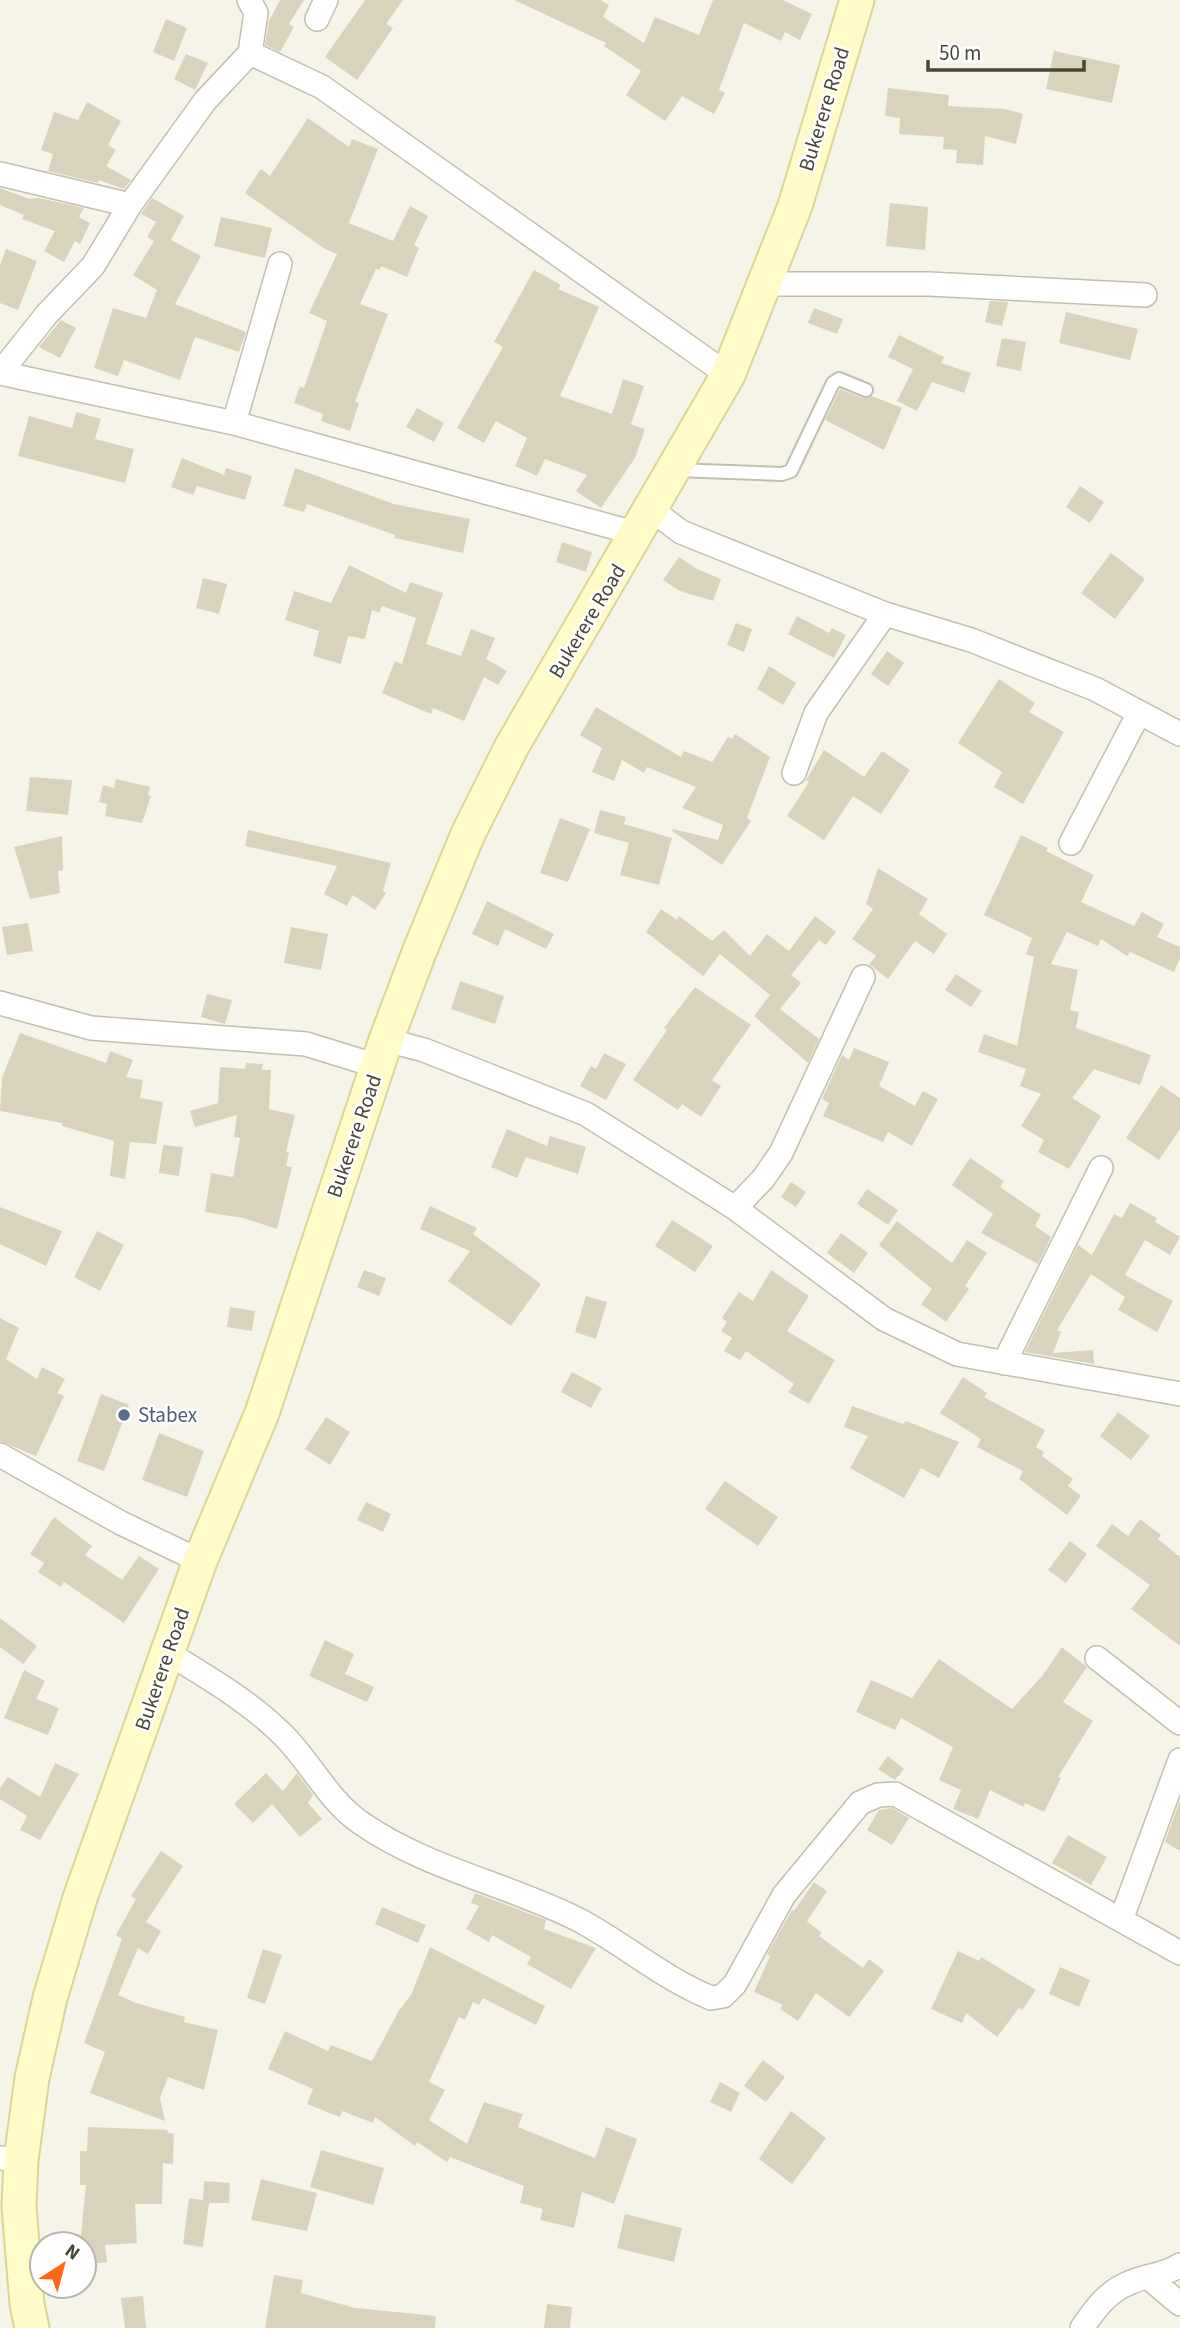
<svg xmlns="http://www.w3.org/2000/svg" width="1180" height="2328" font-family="'Source Sans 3',sans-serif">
<rect width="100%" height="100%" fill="#f6f4e9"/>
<path fill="#d9d3bd" d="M280 0H304L289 24 294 27 280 52 265 45 269 21Z
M365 0H403L386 24 393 28 357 80 325 57Z
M514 0H600L609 5 603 17 644 43 655 17 699 35 713 0H783L812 14 800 40 785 32 781 41 744 23 719 90 725 93 714 114 682 96 665 121 626 95 641 71 604 46 606 43Z
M166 19 187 28 174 61 153 52Z
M1054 51 1120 65 1112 103 1046 89Z
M186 54 208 63 195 90 174 79Z
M888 88 949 95 948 106 1005 109 1023 114 1016 144 985 136 983 165 956 163 957 150 943 149 944 137 899 134 900 118 885 116Z
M87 102 121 121 108 145 116 150 106 166 131 180 124 189 99 180 98 183 48 171 53 154 41 150 54 112 78 120Z
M308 118 349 147 352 139 378 149 349 223 393 241 410 206 428 216 414 245 419 248 407 277 381 266 380 270 376 269 360 304 388 314 355 402 359 403 350 431 321 421 323 414 294 403 300 386 304 388 327 321 309 313 337 254 325 249 245 193 261 169 270 176Z
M0 188 29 199 39 198 84 208 79 217 90 223 80 244 75 241 64 262 44 251 55 231 22 219 24 215 0 205Z
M152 198 184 216 171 240 201 256 175 304 246 332 239 352 195 337 180 380 124 360 118 376 94 368 113 308 146 318 157 290 133 275 154 241 147 237 156 222 141 214Z
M890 203 928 207 925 250 886 246Z
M221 217 272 228 265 258 214 246Z
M6 249 37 261 18 310 0 303V265Z
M534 270 561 285 558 289 599 307 560 396 612 414 623 379 644 386 631 424 645 429 635 458 601 508 576 491 587 475 545 459 537 476 515 466 527 438 496 421 484 443 457 428 503 347 494 342Z
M990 301 1008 302 1002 326 985 322Z
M814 308 843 319 837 334 808 323Z
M1066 312 1138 329 1130 360 1059 343Z
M61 320 76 328 60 358 39 347Z
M899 335 944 357 941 363 971 373 964 393 932 382 917 411 897 401 913 369 888 357Z
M1002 338 1026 342 1021 371 996 366Z
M840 389 863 398 872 396 902 408 884 450 825 420Z
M417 408 444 423 434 442 406 427Z
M76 412 101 419 95 439 134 449 125 483 18 456 29 416 72 428Z
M182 458 224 475 226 468 252 476 245 500 197 486 193 495 171 487Z
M295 468 394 504 470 519 463 553 395 538V535L307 504 304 512 283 506Z
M1080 486 1104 502 1090 523 1066 507Z
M562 542 592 552 586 572 556 562Z
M1111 553 1145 579 1115 619 1081 593Z
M679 557 697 569 721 579 713 601 680 591 663 580Z
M349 565 406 593 410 582 443 593 426 644 461 656 471 629 495 638 486 659 507 671 498 685 484 677 464 721 433 708 431 714 382 693 395 661 402 664 416 618 382 606 379 613 372 610 365 639 348 636 341 664 313 656 319 631 285 620 294 591 331 603Z
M203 578 227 584 219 614 196 608Z
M797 616 829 633 832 628 846 635 834 658 788 634Z
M736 623 752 629 744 652 727 645Z
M887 651 904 663 888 686 871 674Z
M769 666 796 683 783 705 757 689Z
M999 679 1035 703 1029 712 1064 732 1023 804 994 787 1002 772 958 743Z
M596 707 681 757 684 751 712 762 728 737 732 739 735 734 770 757 747 818 751 821 722 865 672 831 673 829 718 840 723 825 682 808 696 787 647 767 644 773 622 760 614 781 592 772 602 748 580 735Z
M824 750 864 777 882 751 910 770 881 814 853 796 824 840 787 816 809 782 806 780Z
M30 777 72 780 68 815 26 811Z
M116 779 150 787 148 795 151 796 142 823 105 816 107 804 99 802 103 785 114 788Z
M600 810 626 817 624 824 672 838 659 885 620 875 629 843 594 833Z
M560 818 590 829 568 882 540 873Z
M248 830 391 863 383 891 386 893 375 910 353 895 347 906 324 894 337 866 245 846Z
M1021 835 1048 848 1046 851 1094 875 1081 902 1134 926 1142 912 1164 924 1157 937 1180 947V958L1174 972 1130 952 1127 956 1101 939 1098 946 1067 932 1051 964 1078 970 1070 1010 1079 1012 1076 1028 1151 1055 1140 1085 1094 1069 1072 1098 1101 1116 1069 1169 1038 1152 1044 1140 1021 1126 1041 1094 1020 1086 1026 1069 978 1052 984 1034 1017 1046 1034 957 1026 954 1032 938 984 915Z
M62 836 63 870 58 871 60 893 30 899 14 847Z
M878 868 928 899 919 914 947 934 934 954 915 941 888 979 869 964 876 956 852 939 873 909 866 904Z
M487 901 554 934 546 949 505 929 498 946 472 934Z
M661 909 677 920 679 916 712 941 724 930 750 956 767 934 789 951 815 916 836 932 826 945 819 940 791 975 801 983 780 1009 819 1039 808 1063 754 1016 770 995 720 954 703 976 646 932Z
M28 923 33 951 7 955 2 927Z
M291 927 328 934 321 970 284 963Z
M956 974 982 991 971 1007 945 990Z
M460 981 504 996 495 1024 451 1009Z
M695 987 751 1025 712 1080 721 1086 701 1117 682 1104 678 1110 633 1080 667 1030 664 1028Z
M207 994 232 1000 225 1024 201 1017Z
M20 1033 106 1063 110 1051 133 1060 126 1077 143 1080 140 1098 163 1102 156 1144 130 1142 125 1179 110 1176 114 1141 62 1126V1123L0 1111 2 1078Z
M854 1048 889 1062 879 1086 915 1106 923 1091 938 1099 912 1146 888 1132 883 1142 823 1116 829 1103 822 1099 842 1055 849 1060Z
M604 1053 626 1064 606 1100 580 1086 591 1066 596 1069Z
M246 1063 263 1064 262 1070H271L269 1109 295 1115 286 1152H289L286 1166 292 1167 277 1229 243 1218 205 1212 211 1173 233 1177 240 1138 234 1137 237 1115 195 1127 190 1111 218 1103 220 1067 245 1069Z
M1161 1085 1180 1098V1129L1159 1160 1126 1138Z
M507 1129 547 1146 550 1136 586 1147 578 1174 526 1157 517 1178 491 1167Z
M163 1145 183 1147 179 1176 159 1173Z
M970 1158 1004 1181 1000 1187 1041 1215 1035 1226 1051 1237 1038 1264 981 1233 993 1214 952 1185Z
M791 1182 806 1192 796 1207 781 1197Z
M867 1189 898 1210 888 1225 857 1204Z
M1130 1203 1157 1218 1155 1222 1180 1237 1170 1255 1145 1240 1125 1275 1173 1301 1157 1332 1118 1310 1125 1297 1091 1274 1057 1330 1061 1332 1053 1353 1093 1350 1094 1364 1025 1352 1078 1245 1092 1255 1114 1214 1122 1218Z
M430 1206 477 1228 473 1234 541 1284 511 1326 448 1281 470 1251 420 1229Z
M0 1207 62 1231 46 1266 0 1244Z
M672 1220 713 1246 695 1272 655 1246Z
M897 1221 952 1263 967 1240 987 1253 965 1286 969 1289 946 1322 921 1304 932 1289 879 1245Z
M97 1231 124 1245 100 1291 74 1277Z
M841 1233 868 1253 854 1273 827 1253Z
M364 1270 386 1278 379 1296 357 1287Z
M771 1270 809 1296 787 1331 835 1360 809 1404 788 1392 794 1384 746 1351 740 1360 724 1351 732 1338 721 1331 727 1322 722 1318 739 1292 753 1301Z
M586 1296 607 1302 596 1339 575 1332Z
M230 1307 255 1311 252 1331 227 1327Z
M0 1318 19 1328 6 1359 37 1379 42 1367 65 1379 57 1393 64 1396 36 1456 0 1441Z
M572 1372 602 1388 591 1408 561 1392Z
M963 1377 987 1393 984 1397 1045 1430 1036 1447 1044 1452 1042 1456 1073 1479 1068 1486 1081 1496 1067 1515 1019 1479 1023 1471 977 1447 981 1439 940 1413Z
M101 1394 129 1405 104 1471 77 1461Z
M852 1406 903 1424 906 1421 959 1442 939 1478 921 1468 904 1498 850 1468 868 1436 844 1427Z
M1118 1412 1150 1436 1131 1460 1100 1436Z
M326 1417 350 1432 330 1465 305 1449Z
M159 1433 204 1451 187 1497 142 1480Z
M725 1481 778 1517 758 1546 705 1509Z
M366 1502 391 1514 383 1532 357 1520Z
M54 1517 92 1546 85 1555 122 1580 139 1556 159 1569 124 1623 64 1582 61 1587 38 1572 44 1563 30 1554Z
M1140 1519 1161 1535 1158 1539 1180 1557V1646L1131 1609 1150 1585 1096 1546 1112 1524 1128 1536Z
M1070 1541 1087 1554 1066 1583 1048 1570Z
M0 1618 37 1646 23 1664 0 1647Z
M325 1640 354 1654 345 1674 374 1687 367 1702 309 1676Z
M1062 1647 1087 1667 1063 1702 1093 1721 1058 1777 1061 1778 1044 1812 1025 1803 1024 1807 990 1790 978 1819 953 1809 961 1790 939 1780 953 1747 901 1718 895 1730 856 1712 871 1680 912 1698 939 1659 1012 1709 1043 1675Z
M24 1670 45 1681 36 1699 59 1708 48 1735 4 1718Z
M888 1756 904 1769 895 1780 878 1769Z
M55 1763 79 1774 40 1840 20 1830 27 1816 0 1799V1788L8 1777 40 1797Z
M266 1773 283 1791 297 1773 313 1795 308 1803 322 1819 300 1837 272 1804 253 1823 234 1804Z
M1180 1800V1851L1165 1842Z
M892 1808 909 1818 892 1845 867 1830 879 1810Z
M1068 1835 1107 1857 1091 1885 1052 1863Z
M161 1851 183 1866 146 1922 161 1931 148 1954 138 1948 118 1995 136 2003 185 2017 184 2022 218 2030 204 2090 168 2077 160 2098 165 2121 90 2093 105 2052 84 2043 122 1939 116 1935 136 1899 131 1896Z
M814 1882 827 1891 807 1921 822 1933 819 1936 863 1968 869 1959 884 1971 849 2017 816 1993 798 2021 780 2009 783 2005 754 1992 770 1956 767 1954 792 1910 794 1911Z
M475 1893 546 1920 544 1929 596 1948 571 1989 527 1964 531 1957 492 1935 489 1942 466 1929 479 1906 471 1903Z
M382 1907 426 1925 418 1943 375 1924Z
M430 1947 545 2006 536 2025 483 1998 479 2005 473 2002 465 2020 459 2017 429 2082 445 2090 429 2120 467 2144 484 2102 523 2114 518 2127 595 2158 606 2127 637 2139 614 2204 582 2192 574 2228 540 2220 543 2209 520 2203 524 2186 450 2157 447 2162 417 2142 415 2146 375 2117 373 2123 342 2111 340 2117 307 2104 313 2089 268 2069 285 2031 328 2051 331 2045 372 2061 398 2012 411 1995Z
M263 1949 282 1955 265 2004 247 1998Z
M958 1951 979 1961 981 1957 1036 1990 1022 2010 1019 2008 997 2037 966 2013 962 2023 931 2009Z
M1060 1967 1090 1980 1079 2007 1049 1994Z
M763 2060 785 2077 766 2102 744 2086Z
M720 2082 740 2093 731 2112 710 2102Z
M791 2111 826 2138 792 2184 759 2159Z
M88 2127 167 2130 168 2133 174 2134 173 2164 163 2163 162 2204H135L137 2243 105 2245 107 2262 84 2265V2244H80L86 2185H80V2151H87Z
M321 2150 384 2168 373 2205 310 2187Z
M261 2179 317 2193 307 2231 251 2220Z
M204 2181 230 2183 229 2203H209L203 2247 183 2244 189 2198 203 2200Z
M625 2214 682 2228 674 2262 617 2248Z
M274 2275 303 2280 301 2293 355 2308 436 2316 435 2328H265Z
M143 2296 146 2328H125L121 2298Z
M547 2304 572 2307 570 2328H544Z"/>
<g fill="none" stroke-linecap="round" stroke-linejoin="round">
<defs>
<path id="service" d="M676 470 782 474 791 471 833 383 839 379 866 390"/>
<path id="minor" d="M249 0 256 13 250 53 322 87 728 375
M317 19 326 0
M250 53 205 101 130 205 93 266 47 314 0 373 234 423 638 534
M0 174 130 205
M763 284H929L1145 295
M234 423 280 264
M652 510 681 532 885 614 971 640 1095 689 1180 734
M794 773 816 713 885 614
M1071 843 1139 713
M0 1003 91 1028 306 1044 377 1066
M386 1040 424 1050 586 1114 735 1208 884 1319 957 1354 1180 1394
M735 1208 763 1179 781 1153 863 977
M1004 1363 1101 1168
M0 1455 121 1523 200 1561
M168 1653C207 1677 247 1700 280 1732 310 1760 327 1800 361 1823 427 1869 508 1884 579 1920 624 1944 664 1979 711 1998L723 1996 735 1984 784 1895 860 1803 878 1795 895 1794 1180 1953
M1097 1658 1180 1723
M1121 1920 1180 1760
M0 2158 21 2160
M1149 2278 1180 2304
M1082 2328C1095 2309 1107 2292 1129 2283 1145 2275 1164 2276 1180 2265"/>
<path id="secondary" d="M32 2328 27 2304 19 2207 21 2160 32 2078 50 1998 80 1898 200 1561 262 1413 386 1040 420 950 468 834 512 746 728 375 795 206 857 0"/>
</defs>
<use href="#service" stroke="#c2bfaa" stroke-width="16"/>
<use href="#minor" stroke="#c2bfaa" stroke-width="26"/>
<use href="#secondary" stroke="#dad595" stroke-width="37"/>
<use href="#service" stroke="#fff" stroke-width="12"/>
<use href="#minor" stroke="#fff" stroke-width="23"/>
<use href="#secondary" stroke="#fffcca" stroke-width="33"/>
</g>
<circle fill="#5c6f8a" stroke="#fff" stroke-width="2.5" cx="124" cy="1415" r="7"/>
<g text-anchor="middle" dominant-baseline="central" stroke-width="5" stroke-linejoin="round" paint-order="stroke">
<g font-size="21" fill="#4a4636" stroke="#fff">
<text transform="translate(824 109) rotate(-73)">Bukerere Road</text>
<text transform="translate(587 621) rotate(-59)">Bukerere Road</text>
<text transform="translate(354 1136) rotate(-71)">Bukerere Road</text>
<text transform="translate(162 1669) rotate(-71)">Bukerere Road</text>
</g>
<g font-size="21" fill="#4e5e75" stroke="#fff" text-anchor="start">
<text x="138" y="1415">Stabex</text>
</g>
</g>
<g transform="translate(63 2265) rotate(36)"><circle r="33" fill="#ffffff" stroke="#b7b5af" stroke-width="2"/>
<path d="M0-5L12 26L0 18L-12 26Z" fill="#ff6717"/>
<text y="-10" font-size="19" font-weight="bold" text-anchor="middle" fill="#4a4636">N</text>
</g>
<path d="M928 60v10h156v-10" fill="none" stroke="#4a4636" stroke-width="3.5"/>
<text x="939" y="60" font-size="21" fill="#4a4636" stroke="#ffffff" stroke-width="5" paint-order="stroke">50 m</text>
</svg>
